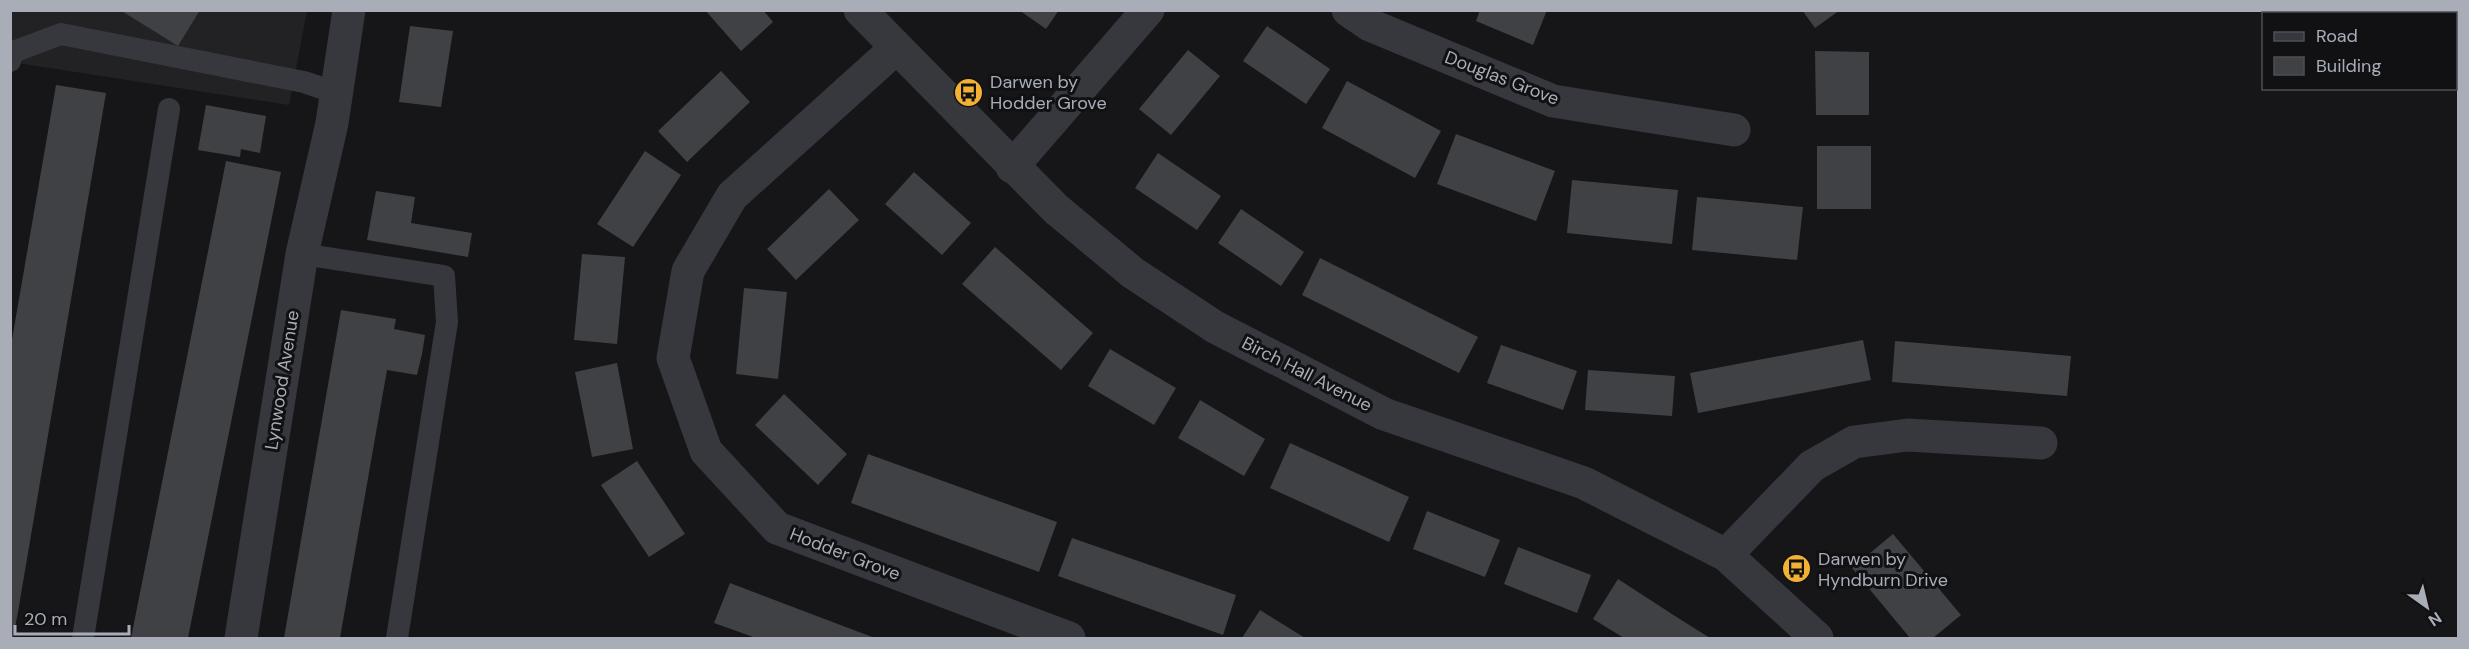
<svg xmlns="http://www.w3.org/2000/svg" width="2469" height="649" font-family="'DM Sans',sans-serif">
<rect width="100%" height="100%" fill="#161618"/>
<path fill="#222225" d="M10 11H307L289 105 11 62Z"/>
<path fill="#404145" d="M120 10H200L178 46Z
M705 10H763L773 22 741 51Z
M1019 10H1059L1046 29Z
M1480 10H1547L1533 45 1476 21Z
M1802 10H1840L1815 28Z
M410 26 453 31 441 107 399 102Z
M1267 26 1330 69 1306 104 1243 61Z
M1188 50 1220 76 1171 135 1139 109Z
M1815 51 1869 52V115H1816Z
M721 71 750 102 687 162 658 131Z
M1347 81 1441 131 1415 178 1322 128Z
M56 85 106 93 18 612 13 638H10V351Z
M206 105 266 116 260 153 241 149 240 157 198 150Z
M1456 134 1555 171 1536 221 1437 184Z
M1817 146H1871V209H1817Z
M645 151 681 175 633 247 597 224Z
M1158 153 1221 196 1197 230 1135 188Z
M226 161 281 172 188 638H131Z
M914 172 971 223 942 255 885 204Z
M1572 180 1678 190 1672 244 1567 233Z
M829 189 859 220 796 280 767 249Z
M376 191 415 197 411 223 472 233 468 257 367 240Z
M1697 197 1803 207 1797 260 1692 250Z
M1241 209 1304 252 1281 286 1218 243Z
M995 247 1093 333 1061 370 962 284Z
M582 254 625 257 617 344 574 340Z
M1320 258 1478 337 1459 373 1302 295Z
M744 288 787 292 778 379 736 374Z
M341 310 396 319 394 329 425 335 422 354 417 375 387 370 340 638H284Z
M1863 340 1871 380 1698 413 1690 373Z
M1895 341 2071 356 2067 396 1892 382Z
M1501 345 1577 371 1563 410 1487 383Z
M1110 349 1176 388 1154 425 1088 386Z
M617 363 633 449 592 457 575 372Z
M1588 370 1675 376 1672 416 1585 410Z
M784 394 847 454 818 485 755 425Z
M1200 400 1265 439 1244 476 1178 438Z
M1290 443 1409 497 1389 542 1270 488Z
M868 454 1057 522 1039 572 851 503Z
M637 461 685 534 649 557 601 485Z
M1427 511 1500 540 1485 577 1413 549Z
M1893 534 1961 615 1933 638H1910L1852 568Z
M1072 538 1236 595 1223 635 1058 576Z
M1518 547 1591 575 1577 613 1504 584Z
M1618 579 1675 616 1710 638H1624L1593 619Z
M730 583 851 629 875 638H756L714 623Z
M1260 610 1297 633 1305 638H1242Z"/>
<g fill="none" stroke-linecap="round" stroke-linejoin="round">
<path stroke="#37383d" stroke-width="22" d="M10 61 13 52 61 34 304 82 336 93
M302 254 444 276 447 322 397 638
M83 638 169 109"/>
<path stroke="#37383d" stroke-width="33" d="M860 10 1056 209 1133 273 1215 327 1384 414 1584 483 1726 555 1817 638
M1348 10 1370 25 1553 101 1734 130
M895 49 732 196 688 271 673 358 706 451 777 528 1069 638
M1012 167 1148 10
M1726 555 1812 466 1854 442 1908 435 2041 443
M241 638 302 254 332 123 349 10"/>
</g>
<defs>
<symbol id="bus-disc" viewBox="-11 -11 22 22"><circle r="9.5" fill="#f2b134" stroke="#111113"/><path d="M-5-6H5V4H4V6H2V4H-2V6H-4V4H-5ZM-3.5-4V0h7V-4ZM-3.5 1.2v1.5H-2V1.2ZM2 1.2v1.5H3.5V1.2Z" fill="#111"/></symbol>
</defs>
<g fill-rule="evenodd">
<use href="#bus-disc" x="952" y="76" width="33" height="33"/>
<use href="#bus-disc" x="1780" y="552" width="33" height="33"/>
</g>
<g text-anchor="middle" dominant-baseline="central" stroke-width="6" stroke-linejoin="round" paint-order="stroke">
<g font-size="18" fill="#a8adb8" stroke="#111113">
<text transform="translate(1502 78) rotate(21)">Douglas Grove</text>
<text transform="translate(1307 374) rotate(27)">Birch Hall Avenue</text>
<text transform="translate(282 380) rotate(-81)">Lynwood Avenue</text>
<text transform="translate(845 554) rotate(21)">Hodder Grove</text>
</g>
<g font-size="18" fill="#a8adb8" stroke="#111113" text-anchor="start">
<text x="990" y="82">Darwen by<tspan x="990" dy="21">Hodder Grove</tspan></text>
<text x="1818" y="559">Darwen by<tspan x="1818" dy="21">Hyndburn Drive</tspan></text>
</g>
</g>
<rect width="2469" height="649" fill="none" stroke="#a8adb8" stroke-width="24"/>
<rect x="2262" y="12" width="195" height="78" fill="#111113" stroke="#4d4f55" stroke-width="1.5"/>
<rect x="2274" y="32" width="30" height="9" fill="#37383d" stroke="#4d4f55" stroke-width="1.5"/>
<text x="2316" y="42" font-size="18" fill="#a8adb8">Road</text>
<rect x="2274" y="57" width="30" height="18" fill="#404145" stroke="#4d4f55" stroke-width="1.5"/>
<text x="2316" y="72" font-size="18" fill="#a8adb8">Building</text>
<g transform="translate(2427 607) rotate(146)" stroke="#111113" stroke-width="4.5" paint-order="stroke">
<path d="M0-4.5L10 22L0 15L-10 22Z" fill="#a8adb8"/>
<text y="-9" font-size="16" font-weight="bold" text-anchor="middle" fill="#a8adb8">N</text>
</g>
<path d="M15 625v9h114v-9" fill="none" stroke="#a8adb8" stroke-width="3"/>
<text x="24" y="625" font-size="18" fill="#a8adb8" stroke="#111113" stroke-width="4.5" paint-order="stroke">20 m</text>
</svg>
